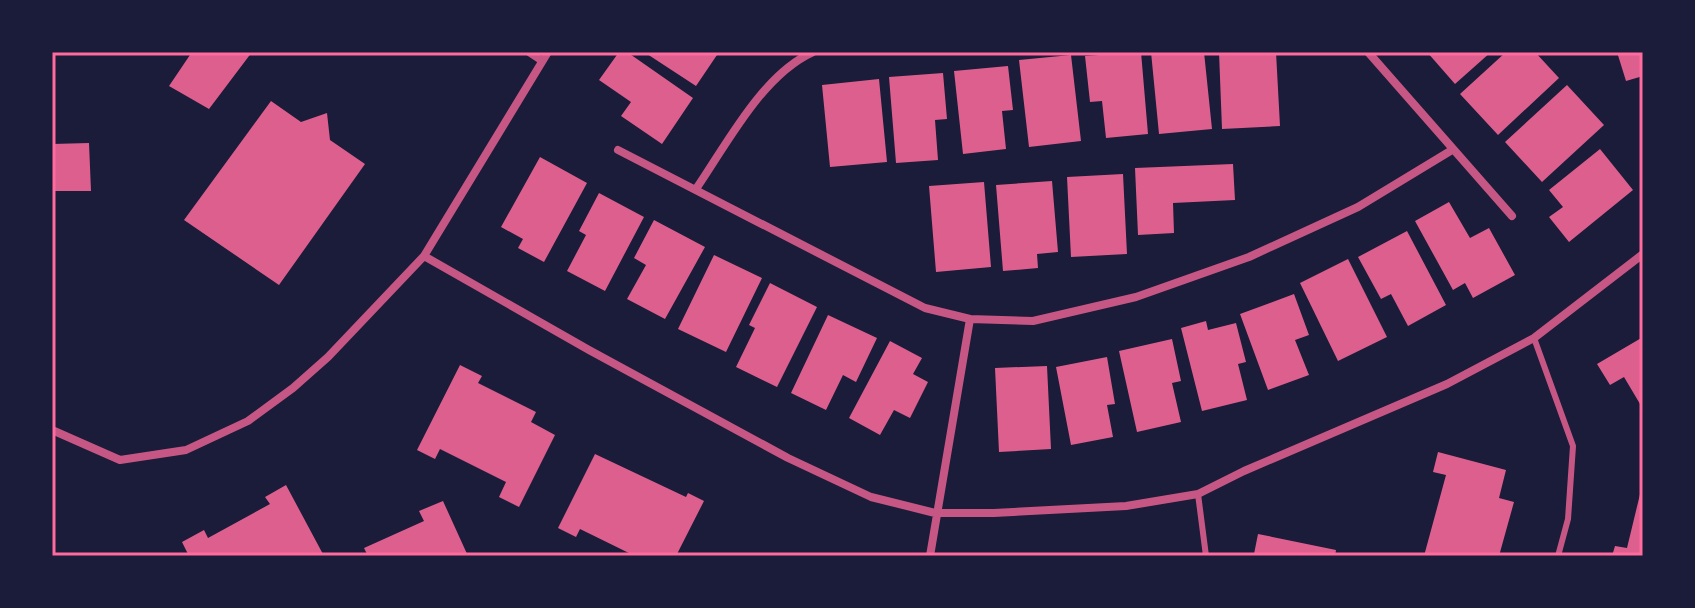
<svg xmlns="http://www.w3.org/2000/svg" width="1695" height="608" font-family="'Archivo Narrow',sans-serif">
<rect width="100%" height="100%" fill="#1b1b3a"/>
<path fill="#dd5f8e" d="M192 52H252L209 109 169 86Z
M619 52H627L693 98 662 144 621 116 631 102 599 80Z
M644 52H719L696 86Z
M1141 52 1148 134 1106 138 1102 101 1090 102 1085 56Z
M1151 52H1204L1212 129 1159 134Z
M1219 52H1276L1280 126 1222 129Z
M1427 52H1491L1455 84Z
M1506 52H1535L1559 78 1498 135 1460 94Z
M1617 52H1643V76L1626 81Z
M1071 55 1081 141 1029 147 1019 60Z
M1008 66 1013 110 1002 111 1006 149 963 154 954 71Z
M943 73 947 119 935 120 938 160 896 163 889 77Z
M879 79 887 162 830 167 822 85Z
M1567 85 1604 125 1542 182 1505 142Z
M271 101 301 122 327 113 330 140 365 164 279 285 184 220Z
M89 143 91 191H52V144Z
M1600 149 1633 190 1569 242 1549 217 1563 207 1549 190Z
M540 157 587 183 544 262 518 248 523 239 501 227Z
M1233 164 1235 200 1173 203 1174 233 1138 235 1135 168Z
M1123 174 1127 254 1071 257 1067 177Z
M1052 181 1058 252 1037 254 1038 268 1003 271 996 185Z
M984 182 991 267 936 272 929 186Z
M599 193 644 217 605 291 567 271 586 235 579 231Z
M1449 202 1470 238 1489 228 1515 275 1473 298 1465 283 1453 290 1415 221Z
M654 220 705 247 665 319 627 299 646 265 634 258Z
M1407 231 1446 305 1408 326 1391 294 1381 299 1358 257Z
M714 255 762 278 726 352 678 329Z
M1348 259 1387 337 1338 361 1300 283Z
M770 283 817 307 777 387 736 367 755 328 749 325Z
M1294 294 1309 335 1295 340 1309 375 1268 390 1240 314Z
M828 315 877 338 856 382 843 375 826 410 791 393Z
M1206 321 1208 330 1236 323 1246 362 1238 364 1247 400 1202 411 1181 328Z
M1643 337V409L1624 377 1610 385 1597 364Z
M1172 339 1181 381 1172 383 1181 422 1137 432 1119 351Z
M890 341 922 358 913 374 928 382 910 418 894 410 880 435 849 418Z
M1107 357 1115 404 1107 405 1113 437 1071 445 1056 367Z
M460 365 482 376 478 383 536 412 531 422 555 435 519 507 499 497 506 482 440 449 435 459 417 450Z
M1047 366 1051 449 999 452 995 368Z
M1438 452 1506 470 1499 498 1514 502 1499 556H1424L1446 475 1433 472Z
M595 454 686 497 688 493 704 501 676 556H635L580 529 576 537 558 528Z
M286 485 324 556H189L182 542 204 530 208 538 270 504 265 497Z
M1642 486 1643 556H1612L1615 546 1627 548Z
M443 501 468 556H362L367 554 364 548 424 521 419 511Z
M1258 534 1336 550 1335 556H1263L1254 554Z"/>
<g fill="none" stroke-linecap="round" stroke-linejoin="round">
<path stroke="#c65784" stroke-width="6" d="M1534 338 1573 446 1568 519 1558 556
M1198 494 1206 556"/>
<path stroke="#c65784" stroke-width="8" d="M529 52 541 60
M1368 52 1512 216
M618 150 925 308 970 319 1033 321 1136 297 1249 257 1358 207 1452 150
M696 189C727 144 762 75 813 52
M424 256 589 350 788 458 871 497 935 513H994L1126 506 1198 494 1244 471 1447 384 1534 338 1643 254
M52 430 120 460 186 450 248 421 293 388 328 357 424 256 548 52
M930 556 970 319"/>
</g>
<rect width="1695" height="608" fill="none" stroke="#1b1b3a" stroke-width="108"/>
<rect x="54" y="54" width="1587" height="500" fill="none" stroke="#ff6b9d" stroke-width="3"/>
</svg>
